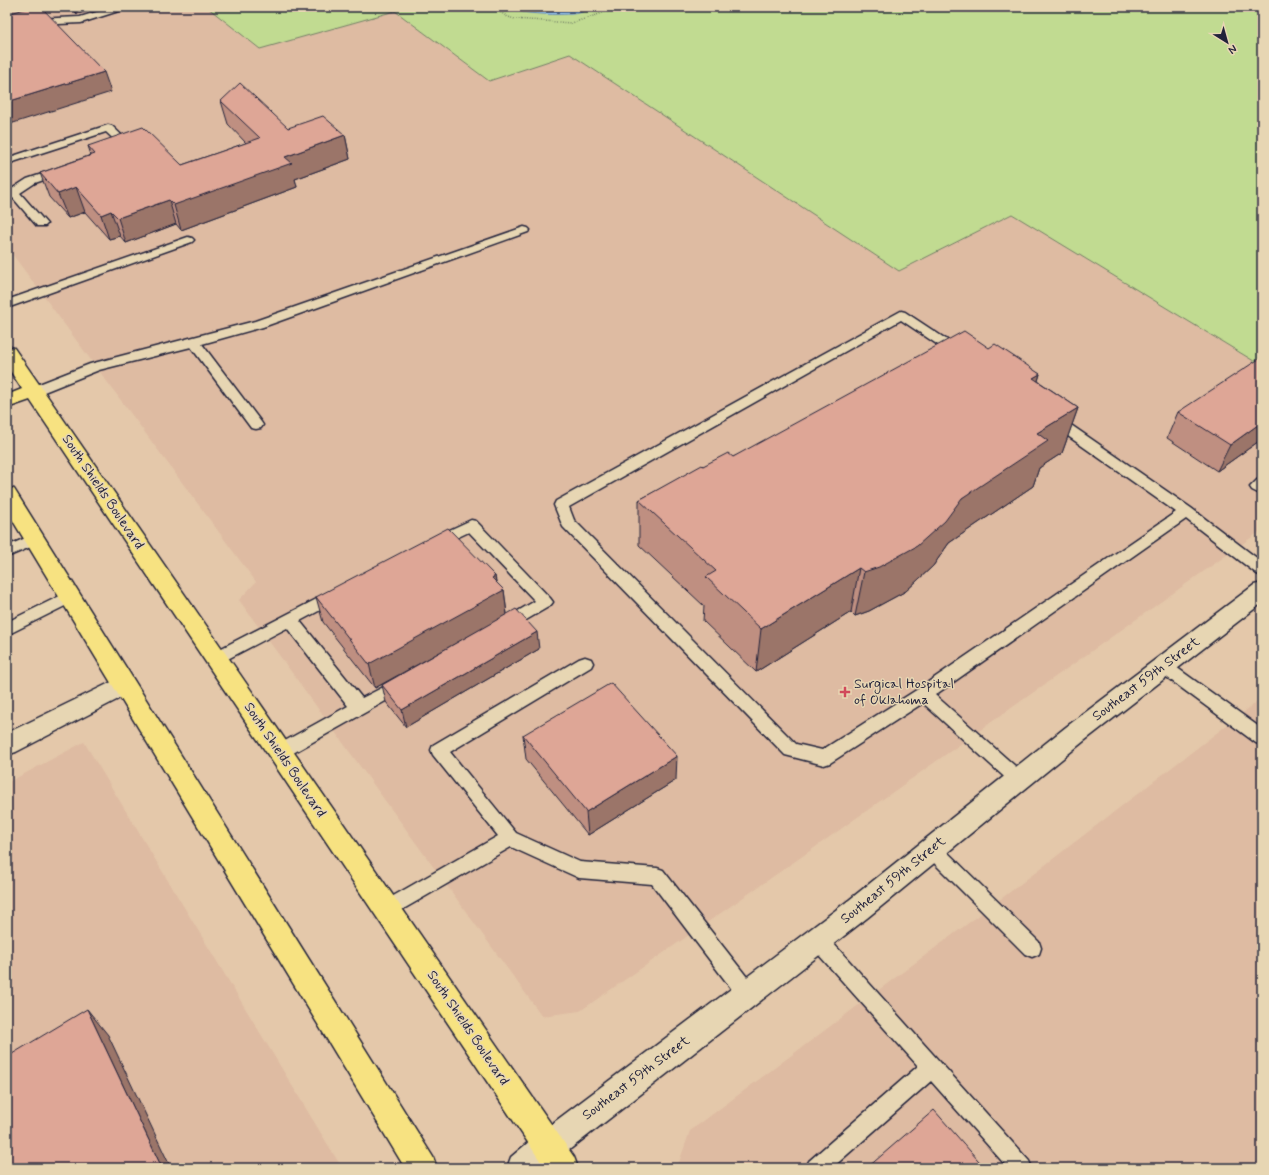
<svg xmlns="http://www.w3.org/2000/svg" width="1269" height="1175" font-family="Mynerve,sans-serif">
<rect width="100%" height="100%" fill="#e4c8aa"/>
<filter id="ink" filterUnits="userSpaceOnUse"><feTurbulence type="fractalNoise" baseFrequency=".025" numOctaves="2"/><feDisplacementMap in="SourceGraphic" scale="8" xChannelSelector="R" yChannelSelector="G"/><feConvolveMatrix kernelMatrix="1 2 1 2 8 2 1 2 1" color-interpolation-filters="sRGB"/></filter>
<g filter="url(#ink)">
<path fill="#debba2" d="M7 7H207L260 49 395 11 489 81 570 53 899 271 1012 214 1262 366V530L807 853 580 1011 542 1016 239 600 256 582 7 247Z
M1262 698V1168H677L690 1131 1006 895Z
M84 742 342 1168H7V783Z"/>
<path fill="#c1db91" stroke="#727e66" d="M207 7H1262V366L1012 214 899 271 570 54 489 81 395 11 260 49Z"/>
<path fill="#9ed3fc" stroke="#6c8caf" d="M507 7H597C591 9 585 11 579 13 564 16 519 15 507 7Z"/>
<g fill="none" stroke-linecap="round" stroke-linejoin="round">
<path stroke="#546988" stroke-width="1" d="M520 7C542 11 563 12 584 7"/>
<defs>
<path id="lane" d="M113 7H127L125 9 81 23 36 25 7 33V27L35 19 80 17Z
M108 125 112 126 133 146 134 148C131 152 127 154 122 152L121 150 123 148 106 132 7 164V158Z
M60 168 64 169 65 171 64 173 35 183 20 193 47 224 45 226H37L13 198 7 200V192L27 179Z
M524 227 528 228 530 230 528 232 263 327 202 344 261 422 263 425 261 428 256 429 251 428 191 347 99 370 39 394 34 395 29 394 28 391 29 388 90 364 255 321Z
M188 237 192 238 194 240 192 242 7 308V300Z
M901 311 905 312 964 351 966 354 964 357H956L901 320 569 507 574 520 796 744 822 750 918 689 1176 512 1048 422 1046 419 1048 416 1053 415 1058 416 1191 508 1262 562V576L1257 574 1186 519 935 695 1024 774 1026 779 1024 784 1018 786 1012 784 923 703 830 763 824 765 785 755 563 527 554 505 556 501Z
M1262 478V495L1252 490 1250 487 1257 480Z
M471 520 476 521 550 598 553 602 550 606 509 630 504 632 499 630 496 626 499 622 535 601 469 532 435 548 430 547 428 543 430 539Z
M35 534 40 535 42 539 40 543 7 557V546Z
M336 589 341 591 344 595 341 599 300 621 362 698 401 678 407 679 409 684 407 689 286 757 280 759 274 757 272 752 274 747 348 706 287 628 222 662 216 664 210 662 208 658 210 654Z
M70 591 75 593 78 597 75 601 7 635V622Z
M585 657 591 659 593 663 591 667 450 752 516 833 580 862 657 868 663 870 754 986 757 993 754 1000 747 1002 740 1000 652 884 579 878 511 847 393 915 387 917 381 915 378 909 381 903 498 836 433 755 431 750 433 745 579 659Z
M1163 660 1169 662 1262 729V745L1256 743 1157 670 1155 666 1157 662Z
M932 841 938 843 1039 942 1041 948 1039 954 1032 957 1025 954 926 855 923 849 926 843Z
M817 930 824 933 1029 1161 1032 1168H1008L931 1081 832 1168H806L809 1161 918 1066 810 945 808 939 810 933Z"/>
<path id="street" d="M124 676 132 678 136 685 132 692 16 752 7 755V733Z"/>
<path id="secondary" d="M1262 583V603L1084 741 867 918 546 1168H507L511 1157 537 1135 849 900 1066 727 1254 585Z"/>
<path id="primary" d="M7 346 14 348 41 387 574 1157 578 1168H545L30 400 7 408V395L22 389 7 366Z
M7 487 14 489 433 1157 437 1168H405L7 511Z"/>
</defs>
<use href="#lane" stroke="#22223b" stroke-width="3"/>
<use href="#street" stroke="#22223b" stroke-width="3"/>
<use href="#secondary" stroke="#22223b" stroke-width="3"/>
<use href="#primary" stroke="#22223b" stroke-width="3"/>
<path stroke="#22223b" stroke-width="1.5" stroke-dasharray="0.5 2" stroke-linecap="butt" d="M260 7 270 11 288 7
M492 7 508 17 515 19 572 23 621 7"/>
<use href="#lane" fill="#e7d6b3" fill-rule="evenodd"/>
<use href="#street" fill="#e7d6b3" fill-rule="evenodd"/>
<use href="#secondary" fill="#e7d6b3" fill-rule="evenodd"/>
<use href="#primary" fill="#f7e281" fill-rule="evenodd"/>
</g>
<path fill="#bf8f81" stroke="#22223b" d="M71 7H103L77 14Z
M221 101 288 128 345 135 350 159 295 179 297 187 181 230 176 224 126 243 120 236 109 239 85 212 68 218 49 197 40 173 91 155 88 146 182 165 246 143 228 124Z
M989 348 1040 374 1038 381 1078 408 1062 453 1039 468 1033 486 949 543 933 566 906 591 869 611 855 616 851 612 756 672 703 621 704 606 639 545V500L703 466 733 457Z
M1178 412 1262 439 1217 471 1167 438Z
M495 576 496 582 504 590 507 614 539 649 406 727 386 702 382 685 397 676 375 688 323 622 316 597Z
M523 735 676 780 588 835 526 759Z"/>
<path fill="#9b7469" stroke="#22223b" d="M75 7H103L77 14Z
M104 72 111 92 7 125V102Z
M345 135 350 159 295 179 297 187 181 230 174 205 285 157Z
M76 187 85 212 68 218 58 194Z
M169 200 176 224 126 243 118 218Z
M111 211 120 236 109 239 101 215Z
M1040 374 1026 419 1033 378Z
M1078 408 1062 453 1039 468 1033 486 949 543 933 566 906 591 869 611 855 616 864 572 962 498 1037 433Z
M1262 422V439L1217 471 1230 445Z
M859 568 851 612 756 672 761 629Z
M495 576 498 593 504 590 507 615 375 688 369 664Z
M537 632 539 649 406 727 402 710Z
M677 756 676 780 588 835 586 812Z
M87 1009 108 1035 171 1168H162Z"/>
<path fill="#dea696" stroke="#22223b" d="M32 7H41L104 72 7 102V14Z
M240 83 288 128 323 116 345 135 285 157 292 163 174 205 169 200 118 218 111 211 101 215 76 187 58 194 40 173 95 154 88 146 143 127 182 165 260 138 221 101Z
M964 331 989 348 995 344 1040 374 1033 378 1078 408 1037 433 1048 441 962 498 945 521 917 546 879 567 864 572 859 568 761 629 706 577 716 571 639 500 702 465 703 466 728 453 733 457Z
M1262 357V422L1230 445 1178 412Z
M448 528 495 576 492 578 504 590 369 664 316 597Z
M516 609 537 632 402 710 382 685Z
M611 683 677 756 586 812 523 735Z
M87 1009 162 1168H7V1057Z
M934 1110 985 1168H867Z"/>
</g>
<path fill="#d1495b" stroke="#e7d6b3" stroke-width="1.5" d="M843 686h4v4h4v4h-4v4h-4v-4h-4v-4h4z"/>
<g text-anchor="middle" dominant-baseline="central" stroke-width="3" stroke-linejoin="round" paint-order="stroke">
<g font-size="14" fill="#22223b" stroke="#e7d6b3">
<text transform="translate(103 492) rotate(56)">South Shields Boulevard</text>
<text transform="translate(1146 679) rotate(-37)">Southeast 59th Street</text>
<text transform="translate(285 760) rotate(56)">South Shields Boulevard</text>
<text transform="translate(893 880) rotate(-39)">Southeast 59th Street</text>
<text transform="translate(468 1028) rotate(56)">South Shields Boulevard</text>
<text transform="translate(636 1078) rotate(-37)">Southeast 59th Street</text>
</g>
<g font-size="14" fill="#22223b" stroke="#e7d6b3" text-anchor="start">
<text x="854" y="684">Surgical Hospital<tspan x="854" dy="16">of Oklahoma</tspan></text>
</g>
</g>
<rect width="1269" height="1175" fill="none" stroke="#e7d6b3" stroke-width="24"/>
<rect x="12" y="12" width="1245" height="1151" fill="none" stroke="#22223b" stroke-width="1.5" filter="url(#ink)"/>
<g transform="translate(1227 42) rotate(143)" stroke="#e7d6b3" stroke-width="3" paint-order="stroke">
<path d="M0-3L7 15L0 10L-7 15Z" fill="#22223b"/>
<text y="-6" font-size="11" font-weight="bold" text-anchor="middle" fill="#22223b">N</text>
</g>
</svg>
